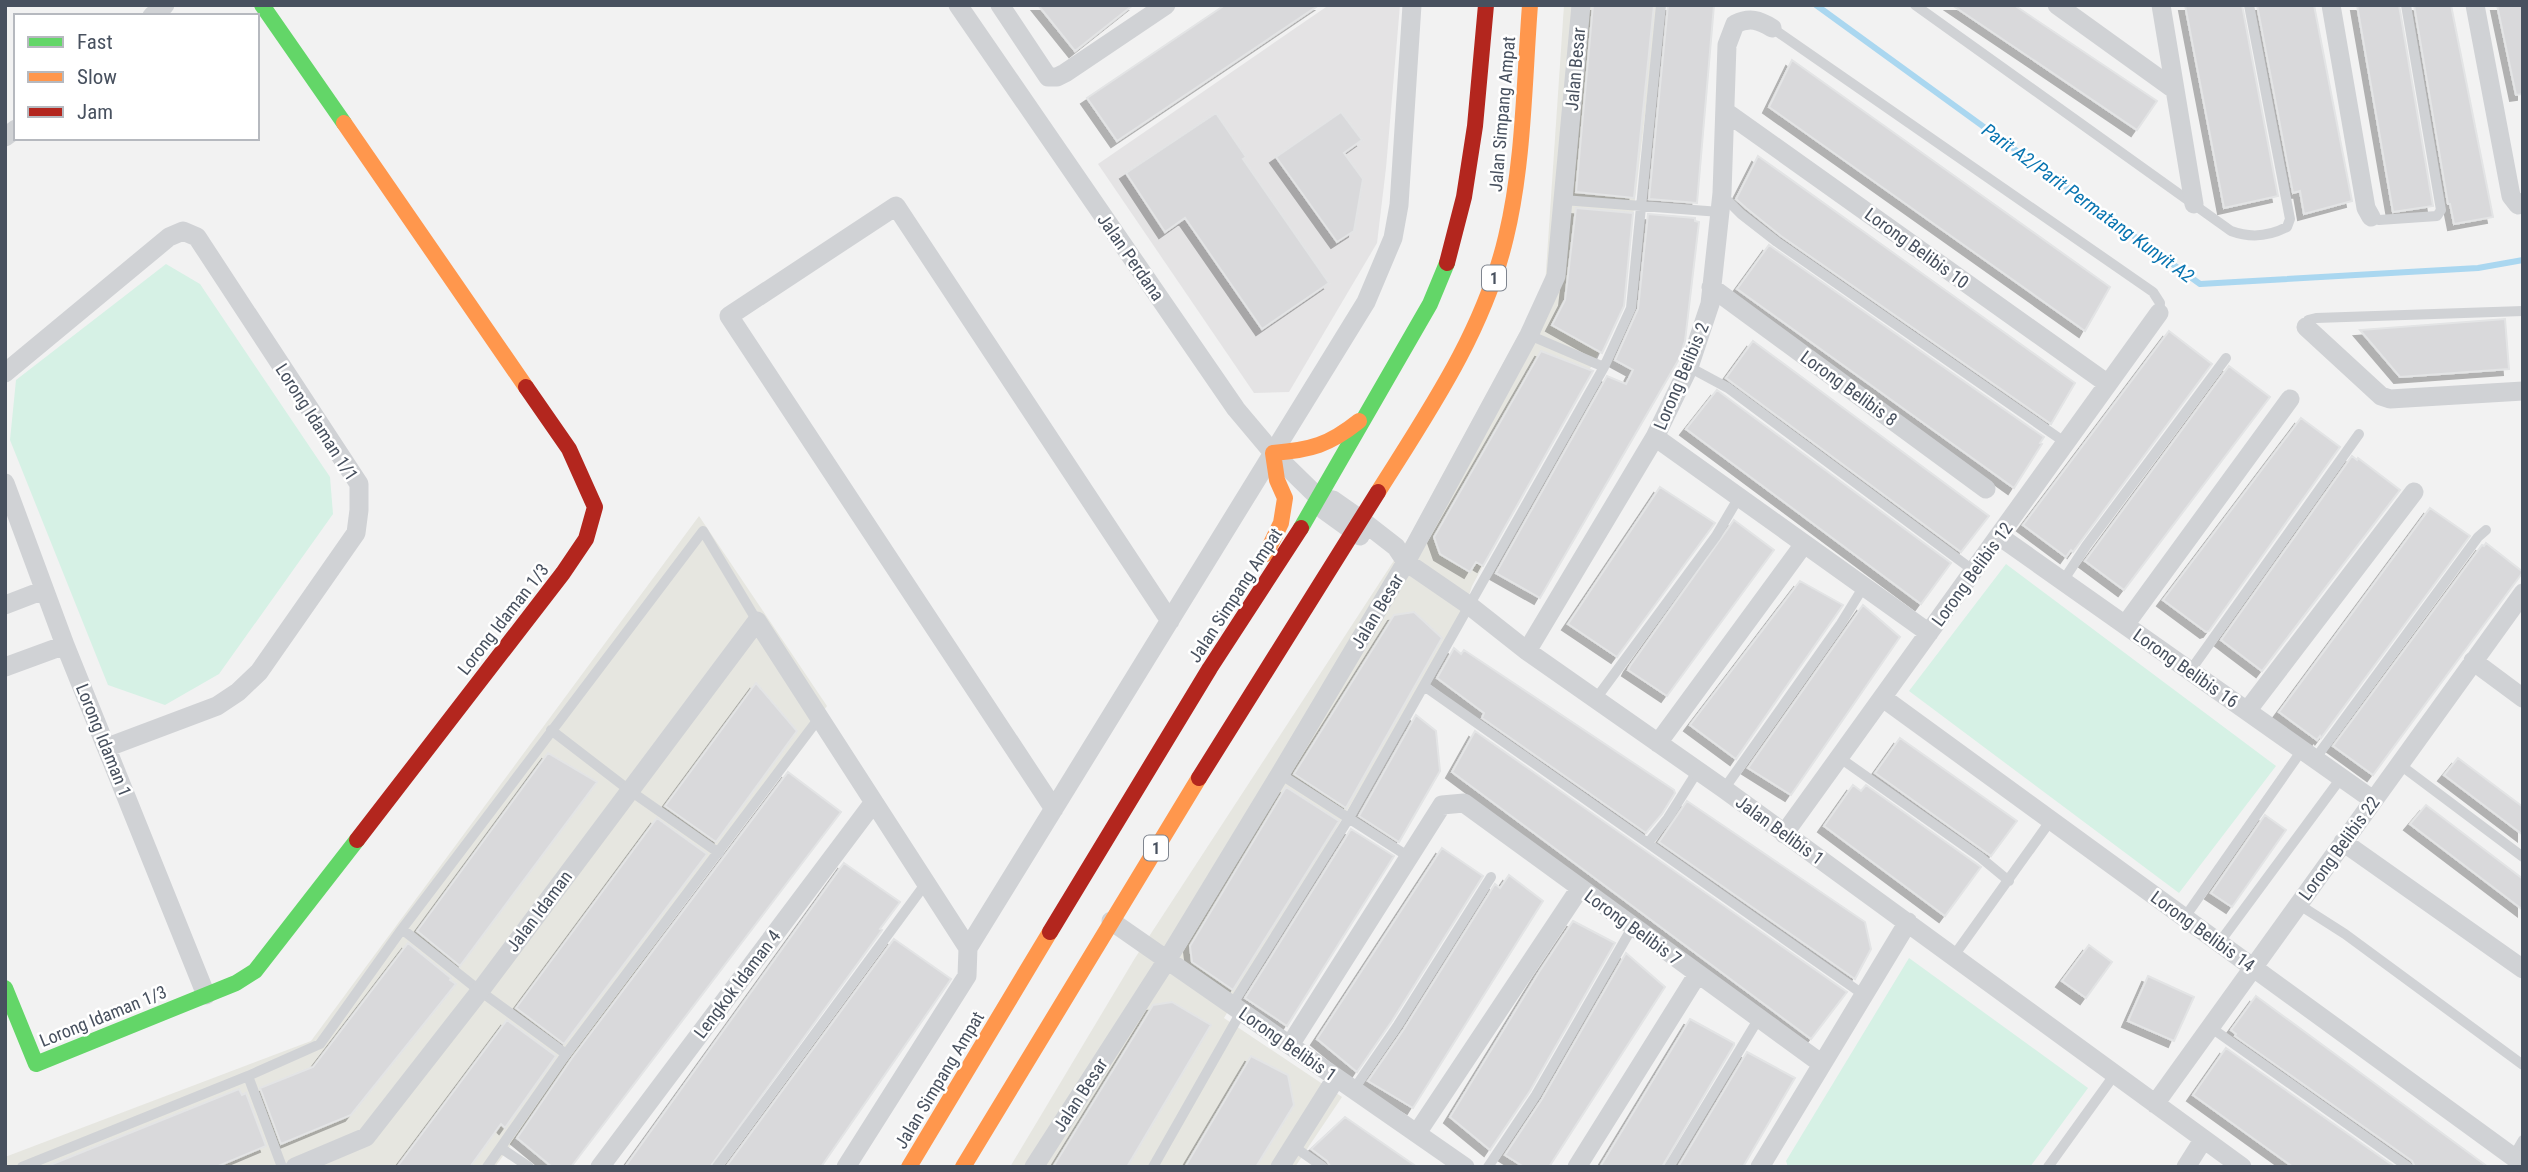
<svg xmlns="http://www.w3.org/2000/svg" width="2528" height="1172" font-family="'Roboto Condensed',sans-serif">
<defs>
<filter id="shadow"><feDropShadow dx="-6" dy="6" stdDeviation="0" flood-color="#0004"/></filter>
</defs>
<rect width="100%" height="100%" fill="#f2f2f2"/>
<path fill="#e6e6e0" d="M1564 5H1658L1622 310 1472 586 1462 617 1224 1018 1342 1097 1295 1167H1010L1135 958 1408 539 1545 286Z
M699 516 827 706 495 1167H5V1157L311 1041Z"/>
<path fill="#e4e3e4" d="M1329 5H1400L1386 168 1377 243 1289 392 1254 393 1098 164Z"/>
<path fill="#d6f1e5" d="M166 264 200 284 330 477 333 514 219 674 165 705 108 685 10 440 16 380Z
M2006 564 2276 766 2179 893 1909 691Z
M1909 958 2088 1088 2030 1167H1788L1786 1161Z"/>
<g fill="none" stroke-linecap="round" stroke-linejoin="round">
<path stroke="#aad7f0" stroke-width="6" d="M1816 5 2200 284 2478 268 2523 260"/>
</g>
<path fill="#d9d9db" stroke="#e3e4e5" stroke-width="2" filter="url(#shadow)" d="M1038 5H1133L1075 51Z
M1225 5H1319L1117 141 1087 98Z
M1593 5H1654L1634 198 1576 192Z
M1668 5H1714L1697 203 1649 199Z
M1952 5H2014L2157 101 2137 130Z
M2185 5H2242L2278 196 2224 208Z
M2257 5H2314L2352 201 2304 214 2300 191 2293 193Z
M2357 5H2399L2433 206 2393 212Z
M2414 5H2451L2493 217 2454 224 2450 204H2448Z
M2497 5H2523V94L2516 95Z
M1792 60 2110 287 2085 331 1769 107Z
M1341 112 1362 140 1344 153 1363 179 1354 231 1337 242 1276 157Z
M1216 113 1246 157 1243 159 1329 283 1262 329 1185 218 1165 232 1126 173Z
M1758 156 2075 383 2051 424 1781 236 1746 208 1736 199Z
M1576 208 1633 213 1624 306 1602 353 1552 325 1565 300Z
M1648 214 1695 218V221L1699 222 1685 341 1679 359 1540 598 1496 573 1607 376 1626 384 1633 370 1615 360 1638 309Z
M1769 245 2044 437 2040 443 2042 444 2014 488 1737 289Z
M2505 319 2509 369 2400 377 2360 330Z
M2169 331 2212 364 2073 552 2071 550 2066 557 2023 525Z
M1753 341 1989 516 1961 552 1726 378Z
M1541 351 1593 371 1483 566 1476 562 1470 572 1440 554 1434 537Z
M2229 366 2270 397 2124 590 2085 561Z
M1717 390 1951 563 1921 604 1686 429Z
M2301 418 2340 447 2209 631 2206 632 2163 600Z
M2352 456 2357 460 2358 458 2400 490 2262 671 2221 640Z
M1660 487 1715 523 1617 657 1568 624Z
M2430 508 2470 536 2321 738 2320 736 2317 740 2279 712Z
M1734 520 1774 550 1667 696 1628 670 1630 666Z
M2486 543 2523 572 2373 775 2333 746 2482 545 2484 546Z
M1800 581 1843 605 1736 759 1690 725Z
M1863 605 1900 637 1791 795 1748 768Z
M1414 612 1442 638 1346 808 1294 774 1394 615Z
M1454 648 1461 654 1464 650 1674 790 1675 793 1662 814 1646 833 1482 718 1484 713 1437 678Z
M756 683 797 731 716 842 665 806Z
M1416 715 1436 731 1440 771 1399 842 1359 816Z
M1475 731 1847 992 1811 1039 1452 772Z
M1900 738 2017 821 1991 856 1875 773Z
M548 753 597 782 460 966 417 931Z
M2458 758 2523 807V835L2444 775Z
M788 772 841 812 571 1167H552L517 1138 572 1058Z
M1853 785 1861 791 1866 785 1981 867 1945 916 1824 826Z
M1286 787 1339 821 1233 990 1192 962 1190 946Z
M1687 801 1865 922 1871 949 1855 979 1659 842Z
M2426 805 2523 879V910L2410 824Z
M2265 815 2286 830 2232 907 2211 893Z
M657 818 707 854 564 1044 516 1008Z
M1351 829 1394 856 1287 1026 1245 998Z
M1442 848 1483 876 1392 1021 1357 1072 1317 1039Z
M844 863 900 902 880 929 882 930 710 1167H625Z
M1509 875 1543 901 1413 1108 1368 1081 1404 1029 1495 884 1500 888Z
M1573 921 1615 943 1530 1091 1490 1150 1450 1117 1539 972Z
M894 939 951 979 821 1167H726Z
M408 943 451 978 450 980 456 984 351 1115 281 1144 260 1088 313 1067Z
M2089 945 2112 962 2086 998 2062 981Z
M1626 953 1665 987 1549 1167H1524L1505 1155 1542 1099Z
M2148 976 2194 997 2174 1041 2128 1021Z
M2256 996 2488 1167H2415L2412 1161 2235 1036 2236 1034 2231 1030Z
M1172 1002 1211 1025 1127 1167H1053L1153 1005Z
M1690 1019 1734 1043V1045L1662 1167H1600Z
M507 1020 556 1056 505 1128 501 1124 470 1167H397Z
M2226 1048 2395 1167H2293L2193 1095Z
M1747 1052 1795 1078 1743 1167H1678Z
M1251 1056 1288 1075 1294 1105 1256 1167H1185Z
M239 1089 242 1095 246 1093 266 1146 216 1167H45Z
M1345 1117 1417 1167 1330 1166 1327 1161 1311 1149Z"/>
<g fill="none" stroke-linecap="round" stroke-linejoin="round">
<path stroke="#d0d2d5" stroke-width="10" d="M1915 5 2231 231C2250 238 2268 237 2287 227L2290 219 2249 5
M1772 28 2153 292 2160 303 2159 313
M1723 196 1741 214 1777 242 2066 443
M1563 200 1720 212
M2371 217 2379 220 2437 216 2441 210 2406 5
M2306 327 2308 320 2316 318 2523 311
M1529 335 1604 367
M1689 367 1728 388 1974 571
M2063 581 2086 546 2226 358
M2190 671 2359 434
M1424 686 1864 995
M1595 700 1716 536 1739 497
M551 730 629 790 719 853
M1840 758 1980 857 2009 881
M2315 759 2478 537 2486 530
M2399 764 2523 857
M1280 774 1409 857
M1724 789 1840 625 1864 586
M1648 843 1668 818 1697 772
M2298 904 2345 934 2523 1065
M2185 917 2302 750
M402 929 480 991 566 1054
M2219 943 2341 778
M1953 957 2051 820
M1232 1005 1349 818 1604 367 1631 308 1661 5
M2210 1027 2408 1167
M248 1076 282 1167
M1354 1089 1398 1025 1491 877
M1293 1146 1323 1167
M501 1148 529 1167
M2513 1157 2523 1140
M22 1167 248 1076 320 1044 402 929 703 531 757 621
M487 1167 566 1054 819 718
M717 1167 926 883
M1153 1167 1241 1012
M1488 1167 1536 1095 1633 926
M1669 1167 1759 1018
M2048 1167 2115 1074"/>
<path stroke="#d0d2d5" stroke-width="19" d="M958 5 1236 409 1273 453 1318 497 1324 510 1360 536
M1000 5 1048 77H1057L1065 73 1166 5
M2057 5 2175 90
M2161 5 2194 204
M2331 5 2366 208 2371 217
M2475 5 2511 196 2518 205
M152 16 165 5
M1726 112 2108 384
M5 137 16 129
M1711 287 1986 489
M2306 327 2381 396 2390 399 2523 391
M5 373 169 237 183 231 197 237 359 484V510L356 533 259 672 238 692 217 706 108 747
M1655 437 1929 633
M5 483 65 645 206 995
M1318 497 1333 500 1360 519 1396 547 1406 562 1470 606 1527 651 1724 789 2242 1167
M1999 536 2373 800
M5 605 44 590
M2125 625 2290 399
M1527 651 1655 437 1689 367 1710 304 1722 193 1727 45 1735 24C1750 17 1759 20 1772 28
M2473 661 2523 698
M5 667 65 645
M1883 698 2523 1164
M2247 711 2414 492
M1658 743 1804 544
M1054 809 729 316 896 206 1170 621
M1784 834 2159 313
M2343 842 2523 969
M1111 921 1465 1167
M968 948 1366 302 1393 238 1399 205 1412 5
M1290 1045 1442 805 1464 803 1822 1064
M2155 1104 2523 593
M1417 1133 1580 888
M295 1167 366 1137 480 991 757 621 968 948
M600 1167 874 802
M846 1167 967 976 968 948
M1034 1167 1167 960 1280 774 1406 562 1529 335 1556 276 1581 5
M1280 1167 1336 1078
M1577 1167 1697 975
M1760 1167 1908 922
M2186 1167 2203 1140"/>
<path stroke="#63d668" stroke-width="16" d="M262 5 344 123
M1301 528 1430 304 1447 263
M5 988 36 1064 236 983 255 971 357 840"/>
<path stroke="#ff974d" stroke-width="16" d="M344 123 526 387
M1378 492C1429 411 1484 331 1506 237 1524 162 1524 82 1530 5
M1266 554 1281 523 1285 498 1277 480 1273 453C1311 450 1329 445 1359 421
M909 1167 1050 932
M963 1167 1199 778"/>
<path stroke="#b3261e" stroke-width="16" d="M1447 263 1464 197 1475 126 1486 5
M1199 778 1378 492
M357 840 563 573 586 539 595 507 569 449 526 387
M1050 932 1210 668 1301 528"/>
</g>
<g text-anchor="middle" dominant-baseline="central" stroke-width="5" stroke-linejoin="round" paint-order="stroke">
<g fill="#fff" stroke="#7f858f" stroke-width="2">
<rect x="1482" y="265.5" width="24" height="25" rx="5"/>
<rect x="1144" y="835.5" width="24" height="25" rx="5"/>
</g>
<g font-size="16" font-weight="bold" fill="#48515f">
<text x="1494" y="278">1</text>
<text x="1156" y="848">1</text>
</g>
<g font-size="18" fill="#48515f" stroke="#fff">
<text transform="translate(1575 69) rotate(-85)">Jalan Besar</text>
<text transform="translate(1502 114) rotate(-85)">Jalan Simpang Ampat</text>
<text transform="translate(1917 248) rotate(36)">Lorong Belibis 10</text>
<text transform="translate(1131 257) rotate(55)">Jalan Perdana</text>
<text transform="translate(1681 376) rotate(-67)">Lorong Belibis 2</text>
<text transform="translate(1849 388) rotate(36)">Lorong Belibis 8</text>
<text transform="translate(317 422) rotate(57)">Lorong Idaman 1/1</text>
<text transform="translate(1972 574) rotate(-54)">Lorong Belibis 12</text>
<text transform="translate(1235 595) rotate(-57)">Jalan Simpang Ampat</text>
<text transform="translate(1377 611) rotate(-59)">Jalan Besar</text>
<text transform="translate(503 619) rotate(-52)">Lorong Idaman 1/3</text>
<text transform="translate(2186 668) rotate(35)">Lorong Belibis 16</text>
<text transform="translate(104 740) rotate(68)">Lorong Idaman 1</text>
<text transform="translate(1780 830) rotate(36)">Jalan Belibis 1</text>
<text transform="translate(2339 848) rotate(-54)">Lorong Belibis 22</text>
<text transform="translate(539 911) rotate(-53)">Jalan Idaman</text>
<text transform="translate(1633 927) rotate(36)">Lorong Belibis 7</text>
<text transform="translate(2203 931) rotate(36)">Lorong Belibis 14</text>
<text transform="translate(737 984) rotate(-53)">Lengkok Idaman 4</text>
<text transform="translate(103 1016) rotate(-22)">Lorong Idaman 1/3</text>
<text transform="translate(1288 1044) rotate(35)">Lorong Belibis 1</text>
<text transform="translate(939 1080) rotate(-59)">Jalan Simpang Ampat</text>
<text transform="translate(1080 1095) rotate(-57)">Jalan Besar</text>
</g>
<g font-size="19" font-style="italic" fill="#0975b1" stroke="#fff">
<text transform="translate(2088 203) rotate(36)">Parit A2/Parit Permatang Kunyit A2</text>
</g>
</g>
<rect width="2528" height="1172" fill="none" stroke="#48515f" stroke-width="14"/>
<rect x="14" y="14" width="245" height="126" fill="#ffffff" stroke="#b6b9bf" stroke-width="2"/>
<rect x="28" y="37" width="35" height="10" fill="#63d668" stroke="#b6b9bf" stroke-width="2"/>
<text x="77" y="49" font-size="21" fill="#48515f">Fast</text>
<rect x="28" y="72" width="35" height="10" fill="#ff974d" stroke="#b6b9bf" stroke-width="2"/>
<text x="77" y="84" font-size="21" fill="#48515f">Slow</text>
<rect x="28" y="107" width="35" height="10" fill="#b3261e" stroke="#b6b9bf" stroke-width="2"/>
<text x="77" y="119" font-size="21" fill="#48515f">Jam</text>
</svg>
